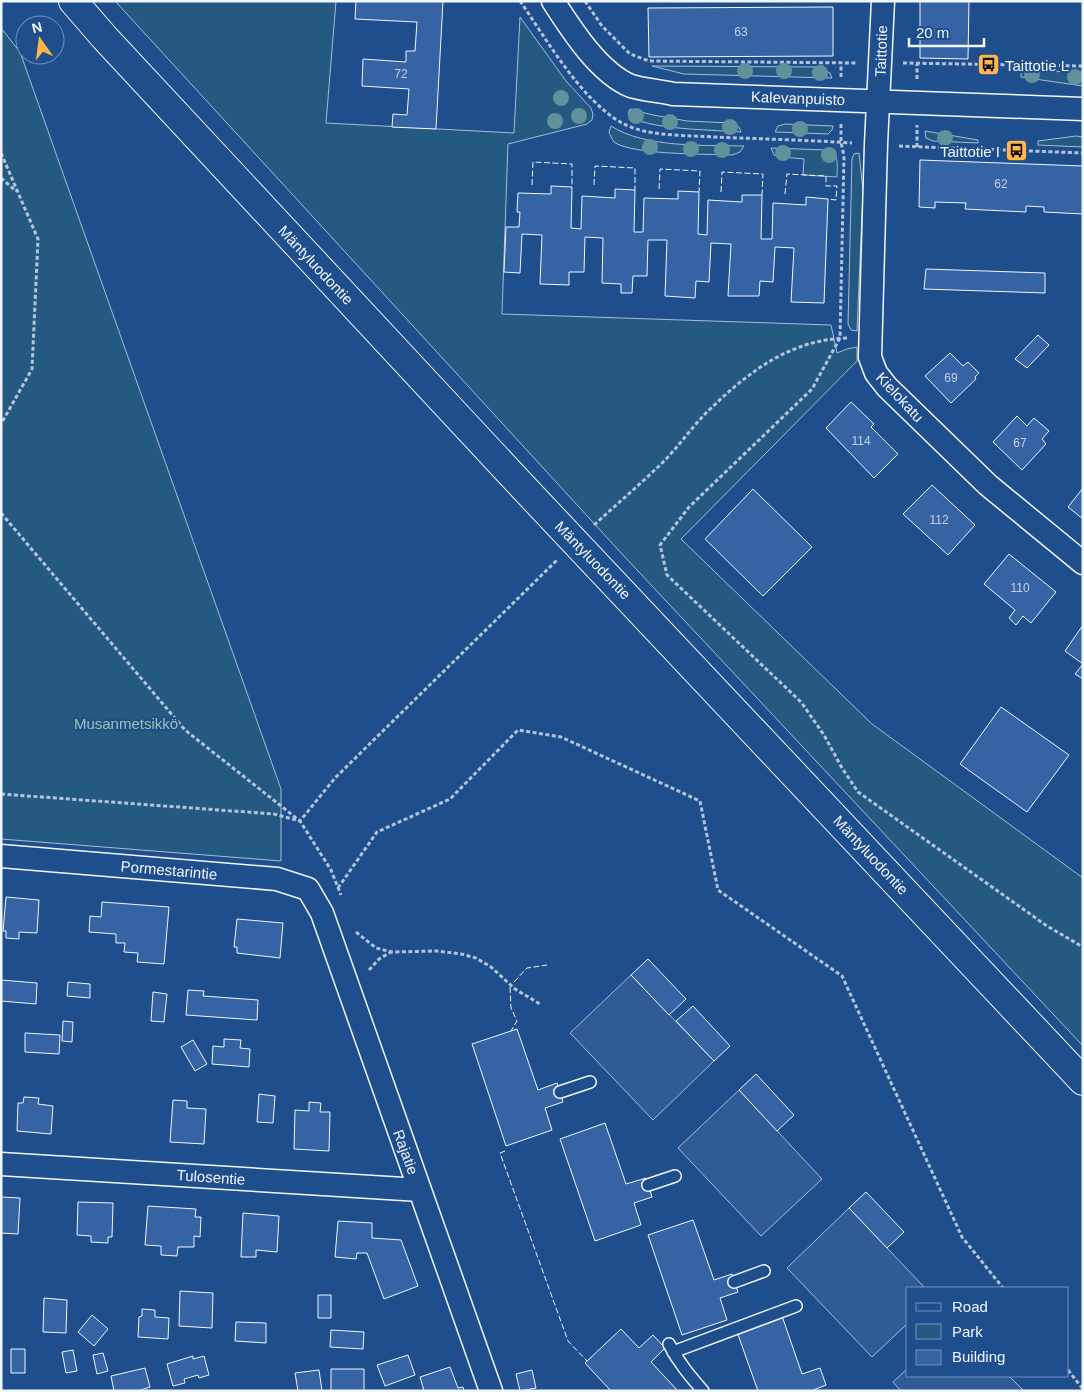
<svg xmlns="http://www.w3.org/2000/svg" width="1084" height="1392" font-family="Helvetica,sans-serif">
<rect width="100%" height="100%" fill="#1f4e8c"/>
<path fill="#245a82" stroke="#a8bbd7" d="M115 1H336L326 123 514 133 520 17 566 81 591 108 593 114 592 120 587 124 508 144 502 314 831 325 837 353 847 349 857 347V361L681 539 872 724 1083 878V1046L623 555Z
M1 28 20 52 281 789V861L1 839Z
M652 66 818 67 830 73 832 78 684 74Z
M1021 71 1083 72V86L1021 77Z
M630 109 653 115 687 121 732 123 739 127 741 132C720 130 640 130 628 114Z
M785 124 833 126 832 130 828 134 775 132 778 126Z
M611 126C645 148 704 145 744 146L740 152 732 155C708 154 631 155 614 142 612 139 610 135 609 132Z
M925 131 978 140V143L933 141 926 138Z
M1076 136 1083 137V147L1038 145V141Z
M771 148 827 150C840 155 837 165 837 177L803 175 804 159 782 157 774 155Z
M859 153 863 190 857 331 851 330 848 324 852 159 854 154Z"/>
<path fill="#305b95" stroke="#a8bbd7" d="M631 975 714 1061 653 1120 570 1033Z
M739 1090 822 1179 761 1236 678 1148Z
M849 1208 925 1288H908V1323L872 1357 787 1268Z
M908 1368V1376H1009L1024 1391H901L893 1382Z"/>
<path fill="#3563a3" stroke="#f2f6ff" d="M356 1H443L436 129 392 127 393 114 407 115 409 89 362 86 363 59 406 62V51H415L417 22 355 19Z
M920 1H969L968 59 920 58Z
M833 7V56L649 57 648 8Z
M920 160 1083 166V214L1044 212V207L1026 206V212L965 209 966 203 935 202V208L919 207Z
M551 186 572 187 571 228 581 229 582 196 615 198V189L635 190 634 232H643L644 198 678 199V191L699 192 698 234 707 235 708 200 742 202V195H762L761 239H772L773 203 806 205V197L828 199 824 303 791 302 794 248 775 247 773 282 760 281 759 296H728L731 244 711 243 709 282 696 281 695 298 665 296 667 240H648L647 276H633L632 293H621V284L602 283 603 238 585 237 584 272H569V285L540 284 542 235 522 234 520 273 504 272 506 227H519L520 212H517L518 193 551 194Z
M926 269 1045 273V293L924 289Z
M1038 335 1049 345 1027 368 1015 359Z
M950 353 963 366 968 362 979 373 975 377 976 379 951 403 925 376Z
M851 402 874 424 871 427 898 454 874 478 826 428Z
M1017 416 1027 426 1034 418 1049 431 1042 439 1046 444 1022 470 993 442Z
M932 485 975 525 948 555 903 514Z
M1083 488V519L1068 507Z
M753 489 812 547 763 596 705 539Z
M1009 554 1056 592 1031 623 1023 616 1016 625 1009 618 1015 610 984 584Z
M1083 625V679L1075 674 1083 664 1065 651Z
M1001 707 1069 755 1027 812 960 764Z
M6 897 39 900 37 933 19 932V939L6 938V931H3Z
M102 902 169 907 164 964 137 962 138 953 124 952 125 943H116V934L89 932 90 916 101 917Z
M237 919 283 923 280 958 237 953V947H234Z
M648 959 686 999 669 1015 631 975Z
M1 980 37 983 36 1004 1 1001Z
M68 982 90 984V998L67 996Z
M188 990 204 991 203 996 258 1000 257 1020 186 1015Z
M153 992 167 994 164 1022 151 1021Z
M693 1006 730 1046 714 1061 676 1021Z
M63 1021 73 1022 72 1042 62 1041Z
M517 1029 538 1090 557 1083 563 1102 545 1108 552 1130 506 1146 472 1044Z
M25 1033 60 1035 59 1054 25 1052Z
M224 1039 241 1040 240 1048 250 1049 249 1067 212 1064 213 1046 224 1047Z
M193 1040 207 1064 195 1071 181 1047Z
M756 1074 794 1115 777 1131 739 1090Z
M259 1094 275 1096 273 1123 257 1122Z
M24 1097 39 1098 38 1104 53 1106 51 1134 17 1131 18 1103H23Z
M173 1100 187 1101V1108L206 1109 204 1144 170 1142Z
M309 1102 321 1103 320 1112H330L329 1151 294 1149 295 1110 309 1111Z
M605 1123 626 1184 646 1178 652 1197 634 1203 641 1225 595 1241 560 1139Z
M866 1192 904 1232 887 1248 849 1208Z
M1 1197 20 1198 18 1234 1 1233Z
M78 1202 113 1203 112 1237H108V1243L91 1242V1236L77 1235Z
M148 1206 196 1209 195 1217H201L200 1237 194 1236V1247H178L177 1256 161 1255V1246L145 1245Z
M243 1213 279 1216 277 1252 256 1250V1257H241Z
M693 1220 714 1280 732 1274 738 1292 720 1298 727 1320 682 1335 648 1235Z
M338 1221 372 1223V1238L401 1240 418 1286 384 1299 367 1253H357L356 1259 335 1257Z
M180 1291 213 1293 212 1328 179 1326Z
M318 1295H331V1318H318Z
M44 1298 67 1300 66 1333 43 1332Z
M142 1309 155 1310V1317L169 1318 168 1339 138 1337 139 1317 142 1316Z
M781 1313 802 1374 820 1368 826 1385 811 1391H758L736 1329Z
M92 1315 108 1329 94 1346 78 1332Z
M236 1322 266 1323V1343L235 1341Z
M621 1329 639 1348 653 1335 665 1348 651 1362 678 1391H611L585 1363Z
M331 1330 364 1332 363 1349 330 1347Z
M11 1349H25V1373H11Z
M73 1350 77 1371 66 1373 62 1352Z
M103 1353 108 1371 97 1374 93 1355Z
M408 1355 415 1375 385 1386 377 1365Z
M193 1356V1359L204 1356 209 1375 199 1378 198 1375 184 1379 185 1383 173 1386 167 1364Z
M450 1367 458 1388 463 1387 464 1391H424L420 1377Z
M145 1368 150 1387 138 1391H114L111 1376Z
M331 1369H364V1391H331Z
M319 1370 322 1391H298L295 1373Z
M532 1370 536 1388 520 1391 516 1374Z"/>
<g fill="none" stroke-linecap="round" stroke-linejoin="round">
<defs>
<path id="service" d="M560 1092 590 1082
M648 1185 675 1176
M734 1282 764 1271
M669 1344C678 1362 690 1376 703 1391
M673 1352 796 1306"/>
<path id="minor" d="M553 1C571 29 599 73 631 86 644 90 660 91 673 94L1083 109
M883 1 876 144 870 357 876 373 887 387 988 485 1083 563
M1 856 277 879 308 889 322 913 491 1391
M1 1164 420 1190"/>
<path id="trunk" d="M73 1 105 38 525 489 1083 1081"/>
</defs>
<use href="#service" stroke="#f2f6ff" stroke-width="14"/>
<use href="#minor" stroke="#f2f6ff" stroke-width="25"/>
<use href="#trunk" stroke="#f2f6ff" stroke-width="30"/>
<path stroke="#b3c4dc" stroke-width="3" stroke-dasharray="4 2.5" stroke-linecap="butt" d="M520 1C547 40 581 100 622 123 647 137 687 135 715 137 761 139 807 140 852 143
M585 1 602 26 630 54 649 61 857 63
M903 63 1083 66
M841 77V63
M917 79V64
M841 124V142L844 156 840 338 812 389 689 507 660 545 667 575 801 702 824 735 842 768 858 792 1047 926 1083 947
M899 146 1083 153
M917 147V125
M1 153 38 239 32 369 1 424
M1 178 16 191
M1 513 185 730 300 821 335 778 557 560
M594 525C616 505 638 486 659 466 677 449 690 429 707 412 747 373 790 339 848 338
M1 794 274 814 300 821 331 870 341 895
M338 888 377 832 450 799 518 730 561 737 700 801 718 890 842 976 962 1237 1003 1288
M356 932 376 948 392 952 437 951 461 954 476 958 491 967 515 989 540 1004
M369 970 379 959 391 952
M1068 1370 1083 1389"/>
<use href="#service" stroke="#1f4e8c" stroke-width="11"/>
<use href="#minor" stroke="#1f4e8c" stroke-width="22"/>
<use href="#trunk" stroke="#1f4e8c" stroke-width="28"/>
<path stroke="#f2f6ff" stroke-width="1" stroke-dasharray="6 2.5" stroke-linecap="butt" d="M532 185 533 162 572 164V187
M594 185 595 166 635 168V190
M659 189 660 169 700 171 699 192
M721 192 722 172 763 174 762 195
M785 194 787 174 826 176V186H837L836 200 828 199
M514 982 527 968 547 965
M510 987 511 1008 517 1021 511 1031
M505 1151 500 1153 568 1341 587 1361"/>
</g>
<g fill="#61919a">
<circle cx="745" cy="71" r="8"/>
<circle cx="784" cy="71" r="8"/>
<circle cx="820" cy="73" r="8"/>
<circle cx="1032" cy="75" r="8"/>
<circle cx="1075" cy="77" r="8"/>
<circle cx="561" cy="98" r="8"/>
<circle cx="579" cy="116" r="8"/>
<circle cx="636" cy="116" r="8"/>
<circle cx="555" cy="121" r="8"/>
<circle cx="670" cy="122" r="8"/>
<circle cx="730" cy="127" r="8"/>
<circle cx="800" cy="129" r="8"/>
<circle cx="945" cy="138" r="8"/>
<circle cx="650" cy="147" r="8"/>
<circle cx="691" cy="149" r="8"/>
<circle cx="722" cy="150" r="8"/>
<circle cx="783" cy="153" r="8"/>
<circle cx="829" cy="155" r="8"/>
</g>
<defs>
<symbol id="bus-square" viewBox="-11 -11 22 22"><rect x="-9" y="-9" width="18" height="18" rx="4" fill="#ffb74d" stroke="#1f4e8c"/><path d="M-5-6H5V4H4V6H2V4H-2V6H-4V4H-5ZM-3.5-4V0h7V-4ZM-3.5 1.2v1.5H-2V1.2ZM2 1.2v1.5H3.5V1.2Z" fill="#111"/></symbol>
</defs>
<g fill-rule="evenodd">
<use href="#bus-square" x="976" y="52" width="25" height="25"/>
<use href="#bus-square" x="1004" y="138" width="25" height="25"/>
</g>
<g text-anchor="middle" dominant-baseline="central" stroke-width="4" stroke-linejoin="round" paint-order="stroke">
<g font-size="12" fill="#c3d1e8">
<text x="741" y="32">63</text>
<text x="401" y="74">72</text>
<text x="1001" y="184">62</text>
<text x="951" y="378">69</text>
<text x="861" y="441">114</text>
<text x="1020" y="443">67</text>
<text x="939" y="520">112</text>
<text x="1020" y="588">110</text>
</g>
<g font-size="15" fill="#f2f6ff" stroke="#1f4e8c">
<text transform="translate(881 51) rotate(-88)">Taittotie</text>
<text transform="translate(798 98) rotate(2)">Kalevanpuisto</text>
<text transform="translate(316 265) rotate(47)">Mäntyluodontie</text>
<text transform="translate(900 397) rotate(47)">Kielokatu</text>
<text transform="translate(593 560) rotate(46)">Mäntyluodontie</text>
<text transform="translate(871 855) rotate(47)">Mäntyluodontie</text>
<text transform="translate(169 870) rotate(5)">Pormestarintie</text>
<text transform="translate(406 1152) rotate(70)">Rajatie</text>
<text transform="translate(211 1177) rotate(4)">Tulosentie</text>
</g>
<g font-size="15" fill="#f2f6ff" stroke="#1f4e8c" text-anchor="start">
<text x="1005" y="65">Taittotie L</text>
<text x="1000" y="151" text-anchor="end">Taittotie I</text>
</g>
<g font-size="15" fill="#97c8a6" stroke="#1f4e8c">
<text x="126" y="723">Musanmetsikkö</text>
</g>
</g>
<rect width="1084" height="1392" fill="none" stroke="#f2f6ff" stroke-width="5"/>
<rect x="906" y="1287" width="162" height="90" fill="#1f4e8c" stroke="#7391ba"/>
<rect x="916" y="1303" width="25" height="8" fill="#1f4e8c" stroke="#7391ba"/>
<text x="952" y="1312" font-size="15" fill="#f2f6ff">Road</text>
<rect x="916" y="1324" width="25" height="15" fill="#245a82" stroke="#7391ba"/>
<text x="952" y="1337" font-size="15" fill="#f2f6ff">Park</text>
<rect x="916" y="1350" width="25" height="15" fill="#3563a3" stroke="#7391ba"/>
<text x="952" y="1362" font-size="15" fill="#f2f6ff">Building</text>
<g transform="translate(40 40) rotate(346)"><circle r="24" fill="#1f4e8c" stroke="#7391ba"/>
<path d="M0-4L9 19L0 12L-9 19Z" fill="#ffb74d"/>
<text y="-8" font-size="14" font-weight="bold" text-anchor="middle" fill="#f2f6ff">N</text>
</g>
<path d="M909 38v8h75v-8" fill="none" stroke="#f2f6ff" stroke-width="2.5"/>
<text x="916" y="38" font-size="15" fill="#f2f6ff" stroke="#1f4e8c" stroke-width="4" paint-order="stroke">20 m</text>
</svg>
